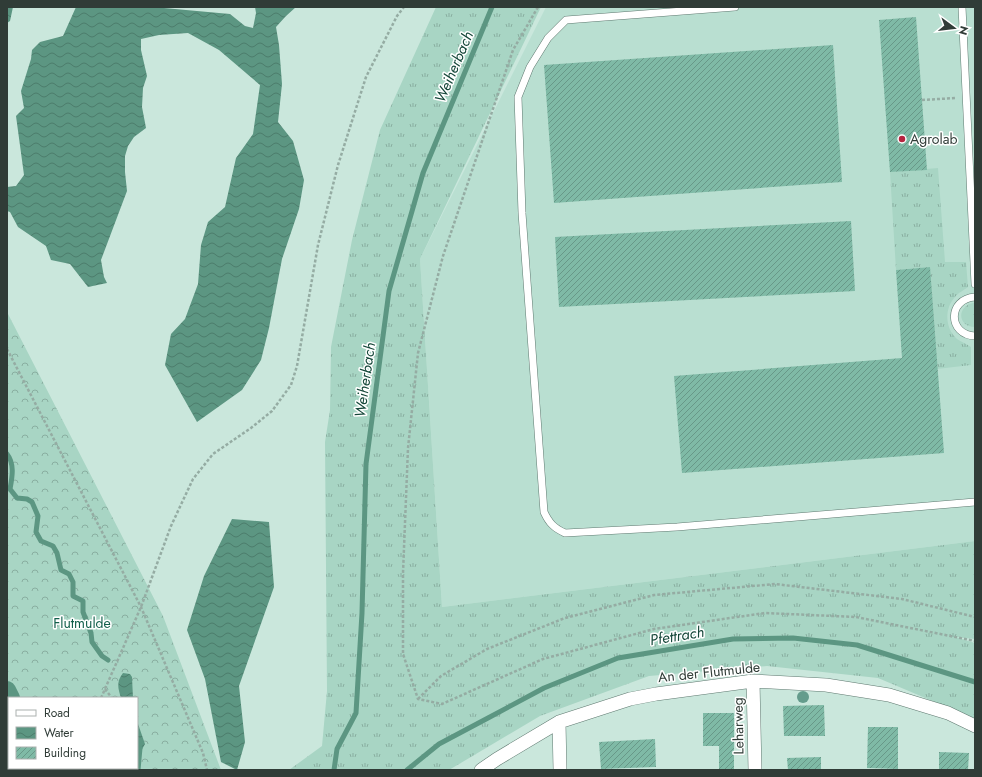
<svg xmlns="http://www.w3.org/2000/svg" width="982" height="777" font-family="Jost,sans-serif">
<defs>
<pattern id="grass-tufts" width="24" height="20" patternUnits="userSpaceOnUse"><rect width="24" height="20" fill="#a8d5c4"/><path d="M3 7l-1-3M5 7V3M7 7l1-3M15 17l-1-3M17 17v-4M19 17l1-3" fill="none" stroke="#89aea0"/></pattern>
<pattern id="forest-crowns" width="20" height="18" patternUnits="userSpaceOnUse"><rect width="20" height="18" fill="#a8d5c4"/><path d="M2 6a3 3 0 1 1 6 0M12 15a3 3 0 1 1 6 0" fill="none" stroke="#89aea0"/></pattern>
<pattern id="water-waves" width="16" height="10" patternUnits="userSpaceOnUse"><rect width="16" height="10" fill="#5c9682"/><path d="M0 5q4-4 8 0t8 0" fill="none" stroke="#4c7c6b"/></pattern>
<pattern id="building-hatch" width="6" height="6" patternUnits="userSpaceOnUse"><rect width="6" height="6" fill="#7fbaa6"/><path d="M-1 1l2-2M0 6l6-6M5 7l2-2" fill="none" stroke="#689888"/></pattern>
</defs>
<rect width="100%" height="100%" fill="#cae7dc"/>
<path fill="#b9dfd1" d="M546 7H975V541L442 607 420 259Z"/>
<path fill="url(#grass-tufts)" d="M436 7H541L420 259 442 607 975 541V639L955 637 975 643V719L878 678 767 666 649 676 540 716 449 770H289L322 746 327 691 325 442 330 410 331 347 352 240 380 130Z
M938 168 945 262H966L968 287C964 290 958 293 955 297 944 309 945 328 957 339 961 342 967 344 971 347V365L937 369 929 267 896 270 890 172Z
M973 303H975V327C958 327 956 307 973 303Z"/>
<path fill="url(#forest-crowns)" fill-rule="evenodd" d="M7 312 163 616 221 770H7ZM9 698H137V768H9Z"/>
<path fill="url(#water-waves)" d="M7 7H13L10 21 7 23Z
M76 7H153L230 14 245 26 253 28 256 13 255 7H296L286 16 276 27 279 45 282 84 278 122 293 141 304 180 299 209 282 259 269 328 261 360 242 390 197 422 165 365 171 334 185 319 198 284 201 245 208 222 225 207 236 158 253 134 260 85 219 50 188 33 159 35 141 39V50L147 76 143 88 142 107 146 128 134 137 128 146 125 156V172L127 191 101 260 104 277 107 283 88 287 70 264 51 260 46 246 18 227 10 212 7 211V187L16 186 24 175 16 116 24 108 21 91 31 59 32 50 40 42 63 36Z
M232 519 269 522 274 587 239 686 245 742 237 770 221 762 205 679 187 630 204 576Z
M123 673 130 674 132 677 133 698H121C118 688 116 682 123 673Z
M137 721 145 744 140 753 137 752Z"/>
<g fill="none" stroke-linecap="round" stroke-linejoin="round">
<path stroke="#5c9682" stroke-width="5" d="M7 454C15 464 12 478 10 489L17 498 27 499 32 502 38 516 36 532 41 541 53 546 57 553 61 570 69 574 73 582V596L83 601V612L91 633 92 642 102 656 108 660
M138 770 140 748
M334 770 337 749 356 713 362 613 366 464 389 291 423 173 492 7
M407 770 439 744 488 718 544 688 618 658 733 639 793 638 857 645 975 682"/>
<path stroke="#5c9682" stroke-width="18" d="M7 690 11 698
M36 768 37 770"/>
</g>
<path fill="url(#building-hatch)" d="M916 17 927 170 890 172 879 20Z
M833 45 842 182 554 203 544 65Z
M851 221 855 291 559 307 555 237Z
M930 267 944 453 682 473 674 376 902 358 896 270Z
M824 705 825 736H784L783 706Z
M703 713H734V770H719V746H703Z
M868 727H898V769L867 768Z
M655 739 656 767 601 769 599 742Z
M939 752 969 753 968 770H939Z
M821 757V770H788L787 758Z"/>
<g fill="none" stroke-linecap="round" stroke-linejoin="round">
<defs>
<path id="service" d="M735 7 566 20 548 38 530 67 518 97 522 213 544 512C549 523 554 528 565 533L677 527 975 502
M962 7 975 284
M975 297C947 299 948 335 975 336"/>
<path id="minor" d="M753 681 755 770
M559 722 560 770
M481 770 497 759 559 722 630 699 656 694 753 681 826 685 889 695 948 713 975 726"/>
</defs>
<use href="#service" stroke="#5f7970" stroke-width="8"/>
<use href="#minor" stroke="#5f7970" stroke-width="14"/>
<path stroke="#95aca3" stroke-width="2.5" stroke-dasharray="3 2" stroke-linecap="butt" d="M538 7 513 50 443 256 418 353 408 448 403 573V654L418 699 442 704 543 659 654 629 765 613 856 617 975 641
M922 100 956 98
M7 349 141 607 203 753 207 770
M105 689 112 698
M101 698 141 607 171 526 193 479 213 454 251 428 272 411 291 385 297 366 318 245 338 165 366 77 397 16 404 7
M418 699 441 676 487 649 565 618 654 595 775 584 902 599 975 617
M70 770 71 768"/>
<use href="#service" stroke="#fff" stroke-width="7"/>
<use href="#minor" stroke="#fff" stroke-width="13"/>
</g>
<circle fill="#649c8c" cx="803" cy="697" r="6"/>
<circle fill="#b62440" stroke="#fff" stroke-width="1.5" cx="902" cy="139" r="4"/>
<g text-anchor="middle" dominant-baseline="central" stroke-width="3" stroke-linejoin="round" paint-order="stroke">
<g font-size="14" fill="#303c37" stroke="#fff" text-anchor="start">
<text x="910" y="139">Agrolab</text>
</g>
<g font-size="14" fill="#115e4a" stroke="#fff">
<text x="82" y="623">Flutmulde</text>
</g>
<g font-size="14" fill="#303c37" stroke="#fff">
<text transform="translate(709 672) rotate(-6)">An der Flutmulde</text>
<text transform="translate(738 726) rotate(-91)">Leharweg</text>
</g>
<g font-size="15" font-style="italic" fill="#154739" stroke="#fff">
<text transform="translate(454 67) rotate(-67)">Weiherbach</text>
<text transform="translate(365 380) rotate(-82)">Weiherbach</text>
<text transform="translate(677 636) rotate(-9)">Pfettrach</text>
</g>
</g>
<rect width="982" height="777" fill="none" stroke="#303c37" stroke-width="16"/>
<rect x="8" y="697" width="130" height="72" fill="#ffffff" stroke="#acb1af"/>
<rect x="16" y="710" width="20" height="6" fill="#ffffff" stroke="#acb1af"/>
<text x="44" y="717" font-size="12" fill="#303c37">Road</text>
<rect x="16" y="727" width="20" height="12" fill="url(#water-waves)" stroke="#acb1af"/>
<text x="44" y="737" font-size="12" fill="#303c37">Water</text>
<rect x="16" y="747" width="20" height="12" fill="url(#building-hatch)" stroke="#acb1af"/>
<text x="44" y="757" font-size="12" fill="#303c37">Building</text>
<g transform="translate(954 28) rotate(105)" stroke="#ffffff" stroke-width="3" paint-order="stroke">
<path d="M0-3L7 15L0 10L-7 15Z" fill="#303c37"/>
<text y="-6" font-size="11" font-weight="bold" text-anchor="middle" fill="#303c37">N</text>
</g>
</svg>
